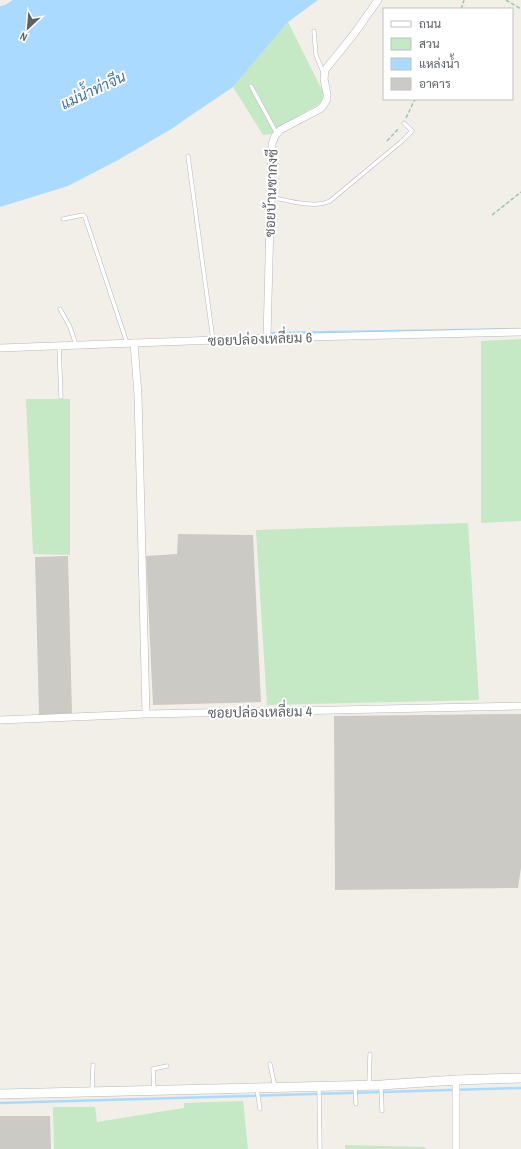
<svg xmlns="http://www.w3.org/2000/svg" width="521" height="1149" font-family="'Archivo Narrow',Sarabun,sans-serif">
<rect width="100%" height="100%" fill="#f1efe8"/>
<path fill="#c5e8c5" d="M288 22 324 94V101L278 128 271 134 263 135 233 87Z
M521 339V521L481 523V341Z
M26 399H70V555L33 554Z
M468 523 479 700 267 705 256 530Z
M243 1101 248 1149H54L53 1107H95L97 1122 184 1108V1103Z
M345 1145 425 1147 426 1149H345Z"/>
<path fill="#aadaff" d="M13 0H318L288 22 233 87 187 118 173 128 120 159 68 186 0 207V6L5 5Z"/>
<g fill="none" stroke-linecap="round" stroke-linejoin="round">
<path stroke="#aadaff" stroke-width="2.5" d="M272 333 518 329
M0 1103 521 1088"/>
</g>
<path fill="#cccac5" d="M178 534 253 535 261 702 153 705 146 556 177 554Z
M68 556 72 714 39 715 35 557Z
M521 714V868L518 888 335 890 334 716Z
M0 1116H50L51 1149H0Z"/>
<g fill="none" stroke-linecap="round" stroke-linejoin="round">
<defs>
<path id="service" d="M314 31 316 55 323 72
M251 86 277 134
M188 156 213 340
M270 197C286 200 315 209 330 201L401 142 412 131 404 123
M63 219 83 215 85 217 127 343
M60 309 70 327 76 345
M59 346 61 397
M270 1064 275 1087
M369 1084 370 1054
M381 1086 382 1111
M319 1087 320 1149
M355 1087 356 1104
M154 1089 153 1069 167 1066
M257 1089 260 1109
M92 1092 93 1065"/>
<path id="minor" d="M267 338 272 144 275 136 280 130 320 109 323 106 327 99V94L324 79 325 70 354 34 378 0
M134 343 138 395 146 714
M0 348 267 338 521 332
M0 720 146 714 521 706
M456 1080V1149"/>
<path id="tertiary" d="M0 1094 381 1085 456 1080 521 1078"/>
</defs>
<use href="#service" stroke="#b5b8bc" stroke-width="4.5"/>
<use href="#minor" stroke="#b5b8bc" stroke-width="8"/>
<use href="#tertiary" stroke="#b5b8bc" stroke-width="10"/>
<path stroke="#9cc7a9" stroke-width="1.5" stroke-dasharray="4 2" stroke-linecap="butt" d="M506 0 521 9
M461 9 464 0
M406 118 415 99
M387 141 399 128
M492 215 521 192"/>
<use href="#service" stroke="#fff" stroke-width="3.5"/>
<use href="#minor" stroke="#fff" stroke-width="7"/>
<use href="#tertiary" stroke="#fff" stroke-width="9"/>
</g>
<g text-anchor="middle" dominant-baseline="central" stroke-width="4" stroke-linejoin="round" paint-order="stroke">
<g font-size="14" fill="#5f6368" stroke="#fff">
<text transform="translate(271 193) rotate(-88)">ซอยบ้านซากงซี</text>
<text transform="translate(260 339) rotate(-2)">ซอยปล่องเหลี่ยม 6</text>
<text transform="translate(260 712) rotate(-1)">ซอยปล่องเหลี่ยม 4</text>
</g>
<g font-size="15" font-style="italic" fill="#4174aa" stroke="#fff">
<text transform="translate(93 90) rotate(-25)">แม่น้ำท่าจีน</text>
</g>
</g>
<rect x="383" y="8" width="130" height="92" fill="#ffffff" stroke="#bfc1c3"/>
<rect x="391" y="21" width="20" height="6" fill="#ffffff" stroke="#bfc1c3"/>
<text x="419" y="28" font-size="12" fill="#5f6368">ถนน</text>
<rect x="391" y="38" width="20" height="12" fill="#c5e8c5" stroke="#bfc1c3"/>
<text x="419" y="48" font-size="12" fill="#5f6368">สวน</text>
<rect x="391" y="58" width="20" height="12" fill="#aadaff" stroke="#bfc1c3"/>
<text x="419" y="68" font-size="12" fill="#5f6368">แหล่งน้ำ</text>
<rect x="391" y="78" width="20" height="12" fill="#cccac5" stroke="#bfc1c3"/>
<text x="419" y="88" font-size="12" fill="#5f6368">อาคาร</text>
<g transform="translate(28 28) rotate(206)" stroke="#ffffff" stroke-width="3" paint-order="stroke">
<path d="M0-3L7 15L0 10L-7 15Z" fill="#5f6368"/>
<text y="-6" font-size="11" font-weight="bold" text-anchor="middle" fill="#5f6368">N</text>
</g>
</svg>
